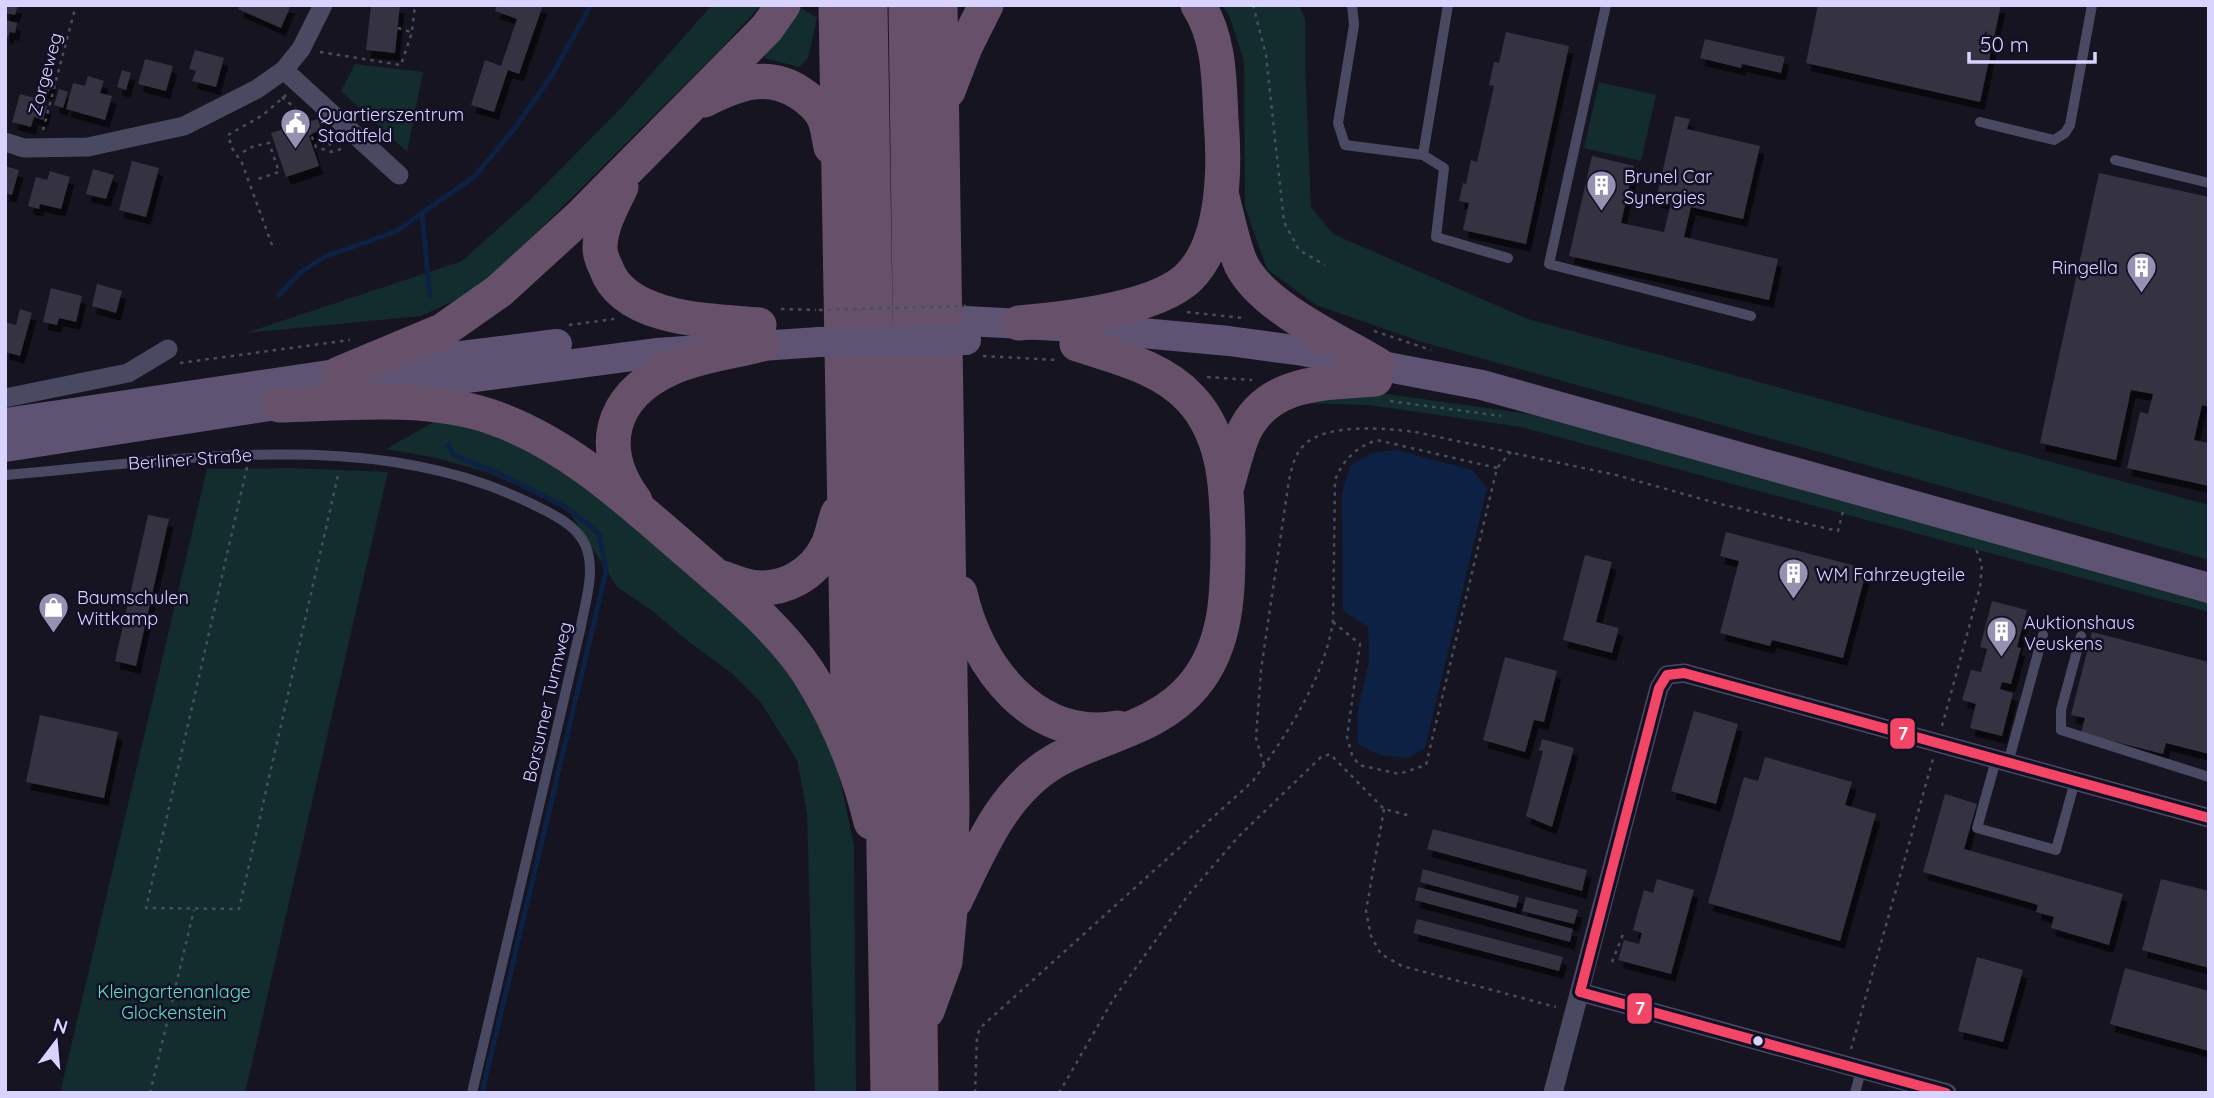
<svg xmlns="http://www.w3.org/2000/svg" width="2214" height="1098" font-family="Quicksand,sans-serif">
<defs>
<filter id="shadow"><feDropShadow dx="4.5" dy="8" stdDeviation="0" flood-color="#0009"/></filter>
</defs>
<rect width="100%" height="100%" fill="#161421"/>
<path fill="#132c2d" d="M712 5H761L720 50 494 275 458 299 421 316 246 333 462 261 529 201 622 107Z
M1222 5H1299L1305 19V63L1311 207 1333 234 1528 319 2209 505V560L1422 342 1316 305 1267 269 1245 207 1244 61 1229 15Z
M800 7 817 18 808 58 799 67 764 58 777 30Z
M355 64 423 72 407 152 341 91Z
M1599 82 1656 95 1641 161 1584 148Z
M1351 389 1522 413 1628 436 2209 596V612L1521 427 1369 405 1301 403Z
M446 415 485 426 609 498 774 650 807 696 834 751 854 845 856 1093H815L807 813 797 760 760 701 734 675 689 642 651 610 617 587 567 508 489 473 437 458 386 449Z
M292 468 388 472 245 1093H60L207 469Z"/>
<path fill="#0d2144" d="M1396 450 1472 470 1487 488 1425 748 1408 758 1380 755 1358 744 1357 714 1369 660 1368 627 1343 611 1342 494 1350 466 1371 453Z"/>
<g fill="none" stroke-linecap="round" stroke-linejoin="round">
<path stroke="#0d2144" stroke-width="5" d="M422 215 430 296
M279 295 301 272 326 256 395 232 474 177 515 128 552 75 591 5
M448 445 454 455 506 477 567 508 599 533 606 572 482 1093"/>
</g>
<path fill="#343243" filter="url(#shadow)" d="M5 5H18L15 15 5 13Z
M240 5H291L281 28 238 9Z
M371 5H400L395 53 366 50Z
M497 5H543L519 74 508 70 494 112 471 105 485 60 501 66 517 19 495 11Z
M1818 5H2001L1980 102 1806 63Z
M5 20 17 23 15 33 10 32 8 37 5 36Z
M1506 32 1569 46 1526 244 1463 230 1469 203 1459 201 1463 183 1466 184 1471 160 1477 162 1494 86 1489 85 1494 62 1499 63Z
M1705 39 1785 57 1781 73 1742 64 1741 68 1700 58Z
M195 50 224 58 216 87 192 81 196 71 189 69Z
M145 59 173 66 166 91 138 84Z
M122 70 131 73 126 90 117 87Z
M88 76 104 81 100 93 112 96 105 120 66 109 73 83 85 86Z
M42 80 52 82 49 92 39 90Z
M59 89 68 92 63 108 54 105Z
M20 94 39 99 38 104 47 106 43 120 34 117 31 127 12 122Z
M1675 116 1690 119 1687 129 1760 146 1743 219 1691 207 1684 237 1778 259 1769 300 1569 256 1592 156 1634 166 1621 223 1664 232 1671 203 1656 200Z
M318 119 321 129 309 136 319 166 286 177 271 133Z
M132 161 159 168 146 217 119 210Z
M5 166 19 170 12 195 5 193Z
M93 169 114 175 106 199 86 194Z
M50 171 70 177 61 209 40 204 39 209 28 206 36 177 47 180Z
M2099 173 2209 197V407L2202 405 2194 440 2209 443V486L2127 468 2140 412 2148 414 2153 394 2131 390 2116 460 2040 443Z
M97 284 122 291 116 313 92 306Z
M51 288 82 296 76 322 59 318 57 325 43 322Z
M20 309 32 313 20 356 5 352V322L16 325Z
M148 515 169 519 136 666 115 661Z
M1726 532 1867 569 1843 658 1772 640 1770 646 1720 633 1739 561 1720 556Z
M1585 555 1612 562 1596 622 1619 628 1612 653 1563 640Z
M1992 601 2027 610 2017 647 2021 648 2011 684 2002 682 2000 689 2013 693 2002 736 1970 728 1976 704 1962 700 1971 670 1981 672 1987 649 1980 647Z
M2092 632 2209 662V754L2166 743 2163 754 2081 733 2085 718 2071 715Z
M1505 657 1557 671 1544 722 1534 720 1525 752 1483 740Z
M1694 711 1738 724 1716 804 1671 791Z
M40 715 118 732 104 798 26 782Z
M1542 739 1574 748 1552 827 1526 816 1543 751 1539 750Z
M1765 757 1852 782 1845 805 1876 814 1840 941 1708 903 1744 777 1758 781Z
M1945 794 1977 804 1964 849 2123 894 2109 945 2051 928 2054 917 2036 912 2038 905 1923 872Z
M1433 829 1587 870 1582 891 1427 849Z
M1423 869 1519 896 1516 908 1420 882Z
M1657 879 1694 890 1671 974 1618 960 1624 940 1639 944 1642 933 1633 930 1644 890 1653 893Z
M2161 879 2209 891V968L2142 950Z
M1418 887 1573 929 1570 942 1415 900Z
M1526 897 1578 910 1574 924 1522 911Z
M1417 919 1563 957 1559 971 1413 933Z
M1977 957 2023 970 2003 1042 1958 1031Z
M2125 968 2209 991V1051L2110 1024Z"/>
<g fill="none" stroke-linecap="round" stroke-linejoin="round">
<path stroke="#44505f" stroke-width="2.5" stroke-dasharray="3.5 5" stroke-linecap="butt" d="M1253 5 1266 55 1284 222 1299 250 1325 265
M398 28 411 32
M320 52 401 65 412 32 415 5
M282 97 303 115
M305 114 303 115 316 147 332 152 344 148
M43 130 76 5
M327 134 332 152
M243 152 254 146 269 143 279 172 258 179
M272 245 242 163 232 148 228 135 263 115 286 95
M781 309 816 310
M1187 312 1243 318
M569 325 614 319
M1374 331 1431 350
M983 356 1057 360
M180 363 350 340
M1207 377 1252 380
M1390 401 1501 416
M247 467 146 908 239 909 339 471
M1333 622 1360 644 1347 737 1352 755 1359 765 1399 774 1426 765 1497 468 1511 452
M1942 726 1980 587 1982 565 1975 546
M1264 765 1256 738 1261 670 1289 480C1292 468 1294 455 1304 445 1326 423 1386 428 1415 432L1616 475 1716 503 1838 531 1843 511
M1384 809 1366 911 1371 936 1381 954 1402 966 1556 1007
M1612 962 1624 932
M1851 1049 1933 759
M150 1093 194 910
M975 1093 977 1037 980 1028 1253 781C1287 734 1323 681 1333 622L1335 480C1343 460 1356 447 1377 440L1497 468
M1059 1093 1114 998 1189 894 1238 837 1320 758 1330 754 1384 809 1411 816"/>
<path stroke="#4a4962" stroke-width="10" d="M1352 5 1354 25 1338 123 1345 145 1423 155 1448 5
M1606 5 1549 264 1751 316
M1980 122 2054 140 2065 133 2070 125 2092 5
M1423 155 1444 168 1436 237 1508 258
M2115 160 2209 183
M5 475C174 461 371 425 530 503 552 514 582 526 588 553 594 576 585 603 581 626L472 1093
M2081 636 2061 710V730L2209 777
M1996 760 1977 828 2056 850 2075 781
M2008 763 2043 635
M1855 1093 1861 1070"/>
<path stroke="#4a4962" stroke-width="19" d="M284 70 399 175
M5 142 24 148 88 147 184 126 257 89 284 70 301 49 323 5
M5 398 128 373 168 349
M1580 992 1947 1093
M1553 1093 1659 688 1667 675 1684 673 2209 818"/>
<path stroke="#5e5373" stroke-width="30" d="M966 321 1077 327 1229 341 1303 351 1482 385 2209 588
M369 391 656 353 819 342
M5 423 445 358 557 344
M5 447 302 401"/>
<path stroke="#67516a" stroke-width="35" d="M836 5 848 692 852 739
M870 5 888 1093
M906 5 921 1093
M948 91 965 47 986 5
M704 100C736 84 767 71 800 93 809 99 821 109 825 120 828 128 829 138 831 147
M621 187C612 206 600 226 600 248 600 254 603 262 606 268 624 321 714 321 759 325
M1222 197C1228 219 1232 243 1241 264 1262 307 1337 340 1378 365
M1019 323C1064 319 1155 309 1188 278 1225 243 1225 166 1221 119 1219 81 1220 39 1198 5
M339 374 442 331 499 291 579 218 767 28 783 5
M279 405C348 403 423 395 489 416 569 443 631 503 693 556 734 592 777 626 808 672 838 719 858 768 871 822
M1227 486C1232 469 1236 451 1243 434 1267 380 1325 383 1375 379
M635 501C597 450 609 397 669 369 697 356 732 352 762 344
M719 577C729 580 740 585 751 587 783 592 814 575 828 545 832 536 834 524 838 513
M960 593C976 666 1034 743 1118 728
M955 901C980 849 1003 791 1055 761 1101 735 1159 728 1194 685 1228 644 1228 590 1228 539 1227 490 1226 437 1191 399 1162 367 1116 357 1077 344
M927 1011 945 962 950 910 952 810 940 5"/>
<path stroke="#44505f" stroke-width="2.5" stroke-dasharray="3.5 5" stroke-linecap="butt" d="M819 310 966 306"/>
<path stroke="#5e5373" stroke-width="30" d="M819 342 966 340"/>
<defs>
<path id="bus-1" d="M1946 1093 1580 992 1659 688 1667 675 1684 673 2209 818"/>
</defs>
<use href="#bus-1" stroke="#130f26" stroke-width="16"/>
<use href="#bus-1" stroke="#f34667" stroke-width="10"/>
</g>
<defs>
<symbol id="civic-pin" viewBox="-11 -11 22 30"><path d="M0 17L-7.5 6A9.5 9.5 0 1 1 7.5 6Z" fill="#9591b1" stroke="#130f26"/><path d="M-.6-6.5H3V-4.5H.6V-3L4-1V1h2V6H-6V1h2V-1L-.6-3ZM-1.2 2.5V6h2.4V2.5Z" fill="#fff"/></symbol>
<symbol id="building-pin" viewBox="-11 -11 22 30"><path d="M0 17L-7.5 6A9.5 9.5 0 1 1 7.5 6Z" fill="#9591b1" stroke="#130f26"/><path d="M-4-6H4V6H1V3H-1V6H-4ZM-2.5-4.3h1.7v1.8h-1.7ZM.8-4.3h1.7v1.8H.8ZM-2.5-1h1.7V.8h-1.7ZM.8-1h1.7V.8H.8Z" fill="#fff"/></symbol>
<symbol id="shop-pin" viewBox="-11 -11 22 30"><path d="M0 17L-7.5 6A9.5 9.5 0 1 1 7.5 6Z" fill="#9591b1" stroke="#130f26"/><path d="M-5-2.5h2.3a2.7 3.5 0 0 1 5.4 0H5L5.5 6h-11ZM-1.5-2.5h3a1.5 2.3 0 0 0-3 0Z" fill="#fff"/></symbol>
</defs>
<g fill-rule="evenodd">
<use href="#civic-pin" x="278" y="106" width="35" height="47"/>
<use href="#building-pin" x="1584" y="168" width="35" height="47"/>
<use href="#building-pin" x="2124" y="250" width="35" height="47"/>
<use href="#building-pin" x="1776" y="556" width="35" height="47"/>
<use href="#shop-pin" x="36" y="590" width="35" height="47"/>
<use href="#building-pin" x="1984" y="614" width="35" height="47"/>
</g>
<circle fill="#d9d4ff" stroke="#130f26" stroke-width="2.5" cx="1758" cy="1041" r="6"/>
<g text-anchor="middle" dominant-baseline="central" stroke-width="5" stroke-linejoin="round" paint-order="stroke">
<g font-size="18" fill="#d9d4ff" stroke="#130f26">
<text transform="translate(45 74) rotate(-75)">Zorgeweg</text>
<text transform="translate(190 459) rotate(-4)">Berliner Straße</text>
<text transform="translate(547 702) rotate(-77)">Borsumer Turmweg</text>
</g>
<g font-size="18" fill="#d9d4ff" stroke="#130f26" text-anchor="start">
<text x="318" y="114">Quartierszentrum<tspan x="318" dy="21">Stadtfeld</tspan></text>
<text x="1624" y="176">Brunel Car<tspan x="1624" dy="21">Synergies</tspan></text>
<text x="2118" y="267" text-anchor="end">Ringella</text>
<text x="1816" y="574">WM Fahrzeugteile</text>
<text x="77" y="597">Baumschulen<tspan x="77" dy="21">Wittkamp</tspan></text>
<text x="2024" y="622">Auktionshaus<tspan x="2024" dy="21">Veuskens</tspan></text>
</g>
<g font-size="18" fill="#5fe0c0" stroke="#130f26">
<text x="174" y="991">Kleingartenanlage<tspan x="174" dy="21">Glockenstein</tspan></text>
</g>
</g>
<g stroke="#130f26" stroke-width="2.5">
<rect x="1889" y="717" width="27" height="33" rx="7" fill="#f34667"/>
<rect x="1626" y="992" width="27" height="33" rx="7" fill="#f34667"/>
</g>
<g font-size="19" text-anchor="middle" font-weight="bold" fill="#fff">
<text x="1903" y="740">7</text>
<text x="1640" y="1015">7</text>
</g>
<rect width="2214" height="1098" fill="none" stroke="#d9d4ff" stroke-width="14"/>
<g transform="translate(56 1042) rotate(16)" stroke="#130f26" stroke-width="5" paint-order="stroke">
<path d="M0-5L12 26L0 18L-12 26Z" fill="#d9d4ff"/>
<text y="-10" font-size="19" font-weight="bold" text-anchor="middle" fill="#d9d4ff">N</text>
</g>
<path d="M1969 52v10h126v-10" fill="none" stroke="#d9d4ff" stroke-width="3.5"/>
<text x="1980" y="52" font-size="21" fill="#d9d4ff" stroke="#130f26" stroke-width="5" paint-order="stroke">50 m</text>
</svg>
